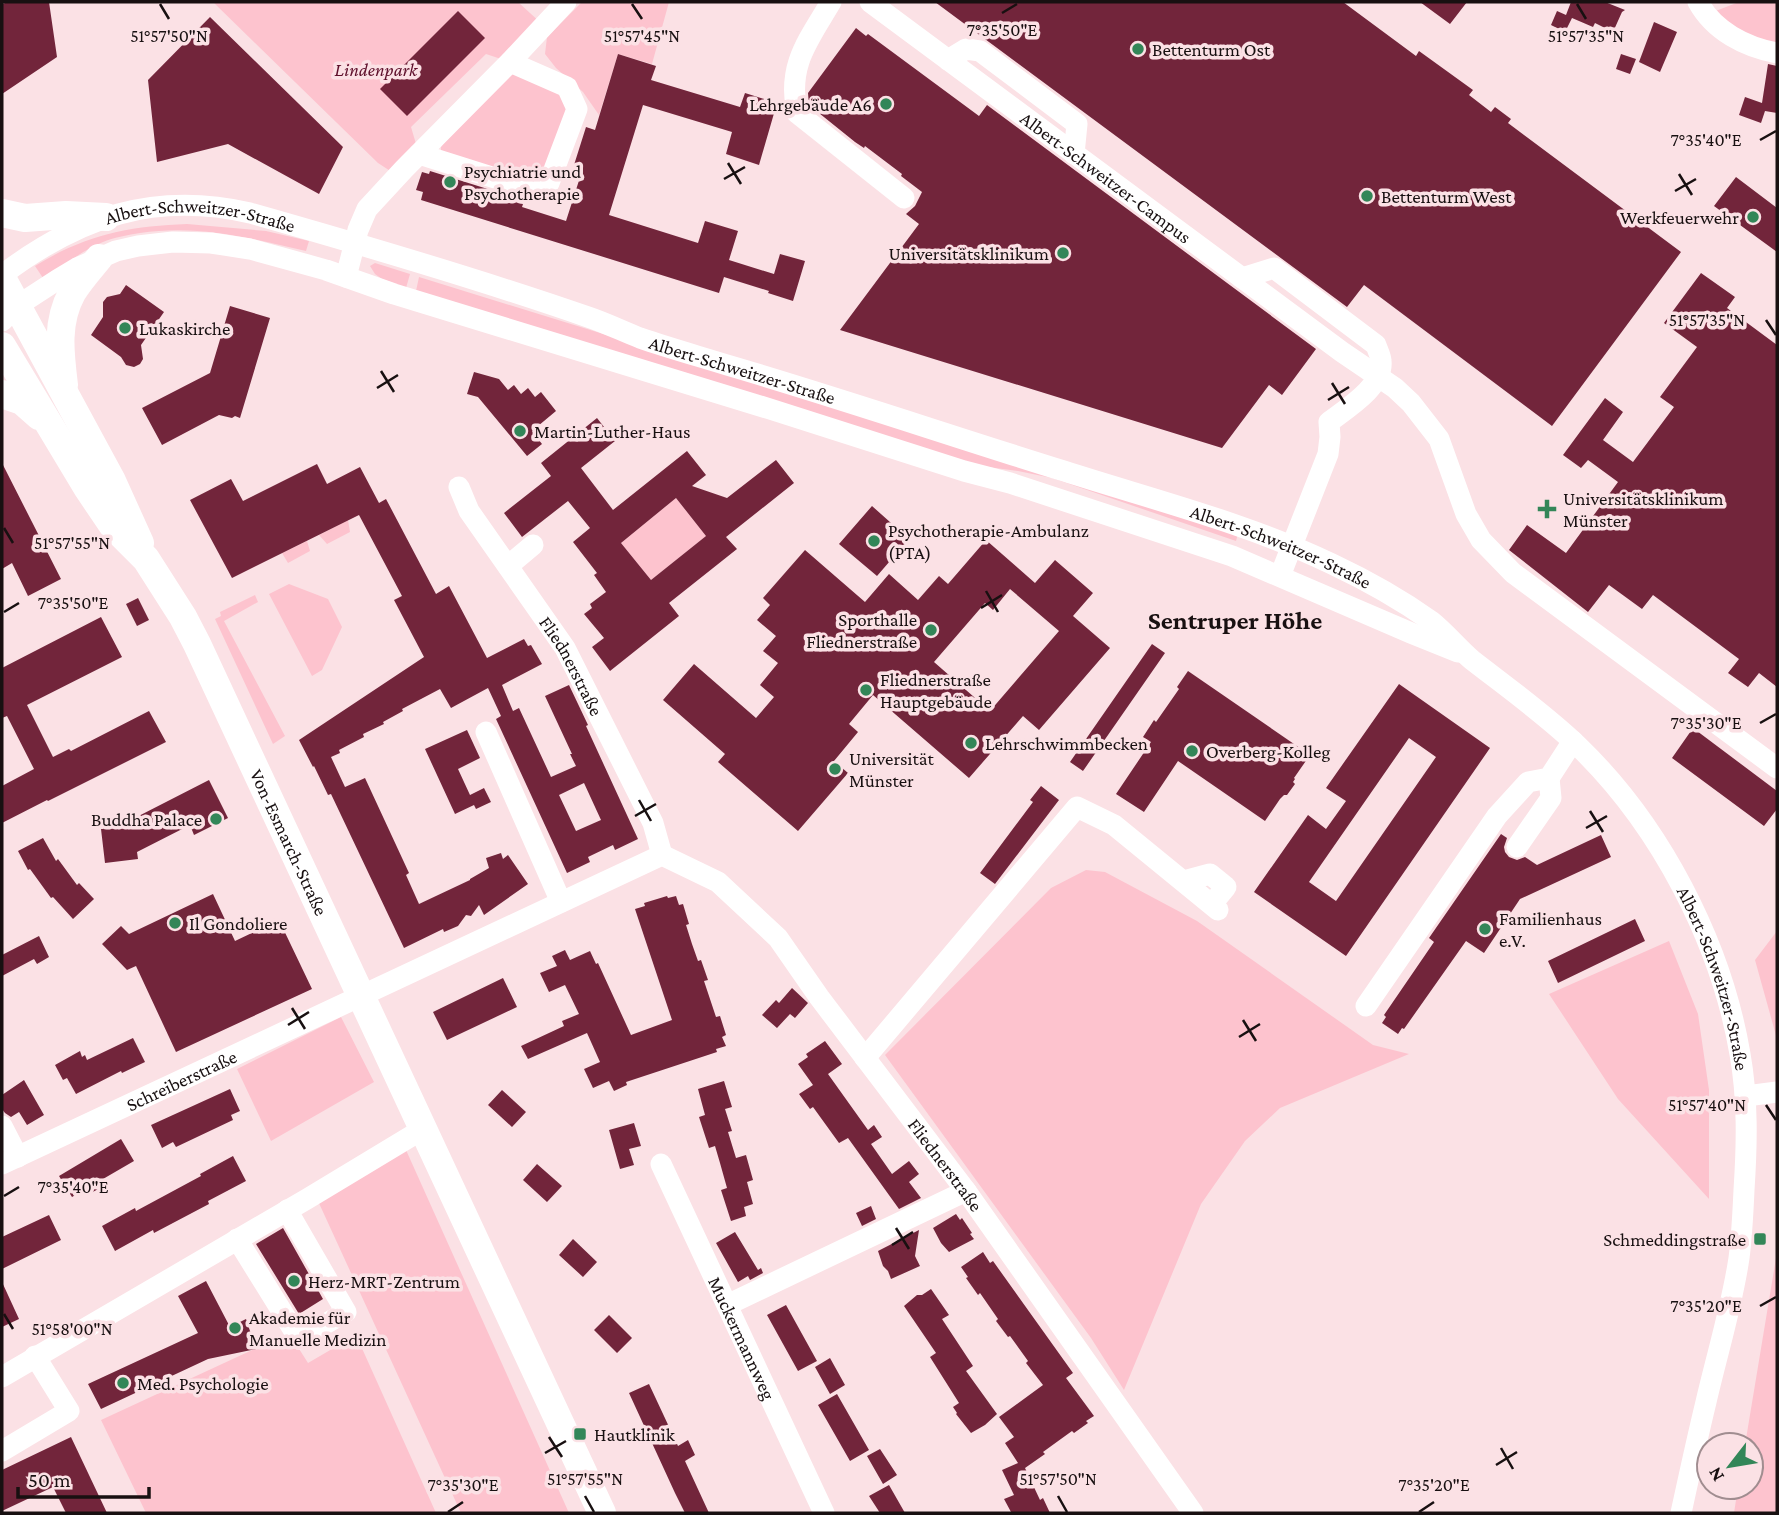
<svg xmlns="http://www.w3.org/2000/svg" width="1779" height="1515" font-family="'Crimson Pro',serif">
<rect width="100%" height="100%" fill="#fbe1e5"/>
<path fill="#fdc3ce" d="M213 2H518L542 24 510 62 486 54 411 127 419 154 398 176 378 163Z
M582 2H669L652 64 618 54 599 115 583 92 556 68 545 54 547 37Z
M1739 2H1777V45L1755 40 1713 12Z
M512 73 559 88 568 102 549 169 542 175 531 181 441 153V147L444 143Z
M187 224 266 231 309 241 306 251C251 238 197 224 140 233 128 235 115 237 103 242 81 251 64 266 43 278L35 266C85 235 129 226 187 224Z
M375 263 410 274 406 288 382 279 375 274 370 266Z
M419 277 949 441 1238 534 1236 541 1052 478 1018 471 980 466 416 291Z
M676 498 706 536 651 580 621 543Z
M348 520 350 532 327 544 319 535Z
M307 541 310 551 288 563 282 553Z
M289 584 328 599 342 627 322 670 312 676 269 594Z
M255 595 258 602 224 621 285 736 273 744 215 619 221 616 220 612Z
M1086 870 1105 872 1197 921 1373 1045 1409 1054 1280 1108 1245 1141 1201 1204 1124 1390 1091 1338 885 1055 1051 888Z
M1777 931V1039L1755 960Z
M1669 941 1698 1014 1709 1090V1199L1618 1099 1549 994Z
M341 1017 374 1082 271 1141 237 1069Z
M406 1150 569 1513H461L318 1201Z
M1777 1252V1513H1734L1738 1487H1751V1445H1745Z
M289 1333 308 1363 356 1335 436 1513H146L101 1420Z"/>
<path fill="#72253b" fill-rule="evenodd" d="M8 2H49L57 57 2 94V4Z
M935 2H1343L1416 56 1419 51 1473 90 1469 95 1491 112 1495 107 1511 119 1508 123 1681 252 1552 426 1364 285 1347 307Z
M1420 2H1467L1450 24Z
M1571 2H1605L1625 10 1622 12 1613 32 1595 23 1593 27 1572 18 1565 32 1551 25 1557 11 1566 15Z
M458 11 485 38 407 116 380 89Z
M210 17 343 147 319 194 228 144 157 162 148 80Z
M1654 22 1677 32 1660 72 1639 62Z
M856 28 866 36 868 34 979 116 987 105 1316 349 1282 395 1269 385 1222 448 840 330 919 224 906 214 915 206 922 192 901 176 902 174 865 146 864 148 855 142 809 105 808 93Z
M618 54 656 66 651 80 740 107 745 93 777 103 759 165 726 154 732 132 643 105 609 215 698 243 705 221 738 231 729 260 774 274 780 254 805 261 793 301 768 293 769 291 724 277 719 293 421 200 423 192 416 190 422 172 429 174 430 171 516 198 515 202 523 204 522 207 566 221 583 168 574 165 586 127 595 130Z
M1621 54 1636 59 1630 74 1616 69Z
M1768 64 1777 66V113L1765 111 1761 123 1739 115 1745 97 1762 103Z
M1736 177 1777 208V252L1714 206Z
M1701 273 1735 297 1727 308 1777 345V687L1759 673 1748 687 1728 673 1739 659 1653 595 1642 609 1609 585 1588 612 1509 550 1527 525 1566 553 1618 482 1588 460 1581 468 1563 455 1605 398 1623 412 1603 440 1633 462 1674 407 1660 397 1697 347 1664 323Z
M126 285 164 312 141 345 143 359 140 364 134 367 126 365 121 357 91 335 103 317V302L107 297 120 294Z
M230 306 270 318 240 418 235 416 232 418 219 415 162 445 142 408 210 373Z
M474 372 499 379 508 390 514 385 521 394 528 388 535 397 541 392 556 411 532 431 542 444 527 456 478 397 467 394Z
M597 418 615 441 581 468 613 510 687 451 706 475 692 486 727 498 776 460 794 483 726 537 737 549 669 603 679 616 610 671 592 647 604 638 584 614 592 608 590 604 606 592 594 575 597 573 573 542 590 528 568 501 522 537 504 513 551 476 541 463ZM676 498 706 536 651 580 621 543Z
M2 463 61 579 28 596 12 563 2 569Z
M317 464 327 484 360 467 379 503 386 499 436 594 449 586 487 658 524 639 528 646 531 645 542 664 502 685 513 711 519 708 551 777 576 766 570 754H572L545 696 569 685 588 725 586 726 638 839 615 850 613 845 588 857 590 862 567 873 496 719 501 716 488 688 451 708 440 689 402 709 403 711 383 722 384 724 363 734 364 737 339 750 340 753 331 757 345 787 365 778 409 873 406 875 419 904 470 880V879L489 868 486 858 501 853 503 859 508 855 528 884 484 915 479 905 471 916 466 915 458 926 444 932 443 929 404 948 331 794 328 795 314 766 313 767 299 740 424 657 394 600 402 596 359 515 232 578 190 500 231 479 243 501ZM584 783 601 820 576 831 559 795Z
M872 506 909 539 877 576 839 544Z
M986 540 1035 583 1055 560 1093 593 1073 616 1110 648 1039 730 1023 716 969 778 873 695 849 724 858 732 834 761 848 773 798 831 718 762 725 754 663 700 694 664 756 718 774 697 760 685 778 663 763 651 776 636 757 620 770 605 763 598 805 550 865 602 889 574 918 600 939 576 948 584ZM1010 589 1059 631 990 711 934 662 985 603 993 610Z
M138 598 149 620 137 626 126 604Z
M101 617 122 657 27 705 53 757 69 749 71 751 149 711 166 742 48 801 47 800 2 823V786L34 769 7 716 2 718V668Z
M1152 644 1165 653 1083 771 1070 762Z
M1188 671 1310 755 1294 778 1295 779 1293 782 1295 784 1287 795H1284L1280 799 1265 821 1178 761 1144 812 1116 794 1151 742 1143 737 1154 720 1156 722 1179 689 1177 687Z
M1399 684 1490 748 1346 956 1254 892 1308 815 1326 829 1346 801 1326 788ZM1409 738 1436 757 1336 901 1309 882Z
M1693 728 1777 791V809L1764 826 1672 758Z
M467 730 480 758 458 769 470 795 484 788 491 802 476 809 474 805 455 814 425 749Z
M209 780 228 818 194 835 190 825 137 852 138 859 105 863 101 829H103V827L123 824Z
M1041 786 1059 800 995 884 980 873 1033 802 1030 800Z
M1501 834 1507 838 1504 847 1505 852 1509 857 1517 860 1525 857 1537 865 1601 835 1611 857 1520 899 1484 953 1466 941 1404 1029 1402 1028 1398 1034 1382 1023 1386 1017 1384 1015 1434 942 1429 938Z
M43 838 56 861 58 859 77 885 79 883 94 899 73 919 53 897 51 898 30 869 28 870 18 851Z
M213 894 235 941 279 920 312 989 176 1052 136 966 127 970 102 944 121 926 129 934Z
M667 896 668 898 676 896 679 905 683 904 689 924 686 925 692 944 698 961 701 960 708 980 704 981 716 1017 720 1016 726 1035 722 1037 726 1046 716 1049 717 1052 626 1082 627 1085 614 1091 609 1081 593 1088 584 1069 600 1062 587 1033 528 1059 521 1046 564 1026 562 1021 579 1014 565 985 549 992 540 973 557 966 552 956 565 950 570 960 590 951 596 964 598 963 631 1035 672 1020 635 909 645 906 644 903Z
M1635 919 1645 941 1558 983 1548 961Z
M39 936 49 957 37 964 34 959 2 976V955Z
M503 978 517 1007 447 1040 433 1012Z
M792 988 808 1003 795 1018 790 1014 777 1028 762 1015 776 1000 779 1003Z
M133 1038 145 1062 122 1073 121 1071 76 1094 67 1078 63 1080 55 1065 80 1051 82 1057 85 1055 87 1060Z
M825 1041 842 1064 828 1074 868 1130 874 1125 882 1137 871 1144 892 1174 909 1161 919 1174 909 1182 921 1198 899 1209 848 1138 839 1143 813 1107 810 1109 799 1094 813 1085 798 1064 808 1057 806 1054Z
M24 1080 44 1115 27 1125 19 1112 11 1117 5 1113 2 1109V1095Z
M724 1081 732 1107 725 1109 732 1131 728 1132 736 1158 746 1155 753 1180 747 1182 753 1204 744 1207 746 1216 731 1221 721 1190 727 1188 720 1163 715 1146 709 1148 699 1117 705 1115 698 1089Z
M230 1089 240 1111 231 1115 233 1120 176 1147 173 1142 162 1148 151 1125Z
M502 1090 526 1112 512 1127 488 1105Z
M634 1123 641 1146 629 1149 634 1165 620 1169 609 1130Z
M121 1139 134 1161 103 1179 106 1185 87 1195 84 1190 72 1197 59 1176Z
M233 1156 246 1181 208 1201 209 1204 154 1233 153 1230 115 1251 102 1226 135 1208 136 1211 201 1176 200 1174Z
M537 1164 562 1186 547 1202 523 1180Z
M871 1206 876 1219 862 1226 856 1213Z
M956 1214 960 1220 962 1218 972 1233 970 1234 974 1239 949 1252 941 1243 933 1228Z
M49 1215 61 1240 2 1269V1237Z
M283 1228 323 1299 299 1314 256 1244Z
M919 1230 915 1256 920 1266 891 1279 888 1271 883 1266 878 1251Z
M735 1232 758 1270 761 1268 763 1273 750 1280 748 1276 738 1282 716 1243Z
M573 1239 597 1262 583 1277 559 1255Z
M983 1252 990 1263 993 1261 1073 1373 1066 1378 1094 1416 1086 1421 1088 1423 1074 1433 1072 1431 1054 1444 1043 1452 1045 1454 1025 1468 1040 1500 1043 1498 1050 1513H1009L1011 1512 1004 1499 1014 1495 1002 1470 1018 1463 1005 1443 1014 1437 999 1417 1043 1385 1026 1363 1028 1361 1010 1336 1008 1337 996 1321 998 1319 980 1293 978 1295 966 1278 968 1277 961 1267Z
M206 1281 230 1327 246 1319 256 1349 208 1359 101 1409 88 1384 198 1333 178 1296Z
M2 1282 19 1319 2 1327Z
M931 1289 949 1315 942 1319 973 1366 966 1371 997 1414 985 1425 971 1433 956 1414 957 1413 953 1407 959 1403 930 1357 936 1353 904 1306 917 1295H922Z
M786 1305 817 1361 798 1371 767 1315Z
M609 1315 632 1338 617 1353 594 1330Z
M830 1358 845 1385 830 1394 815 1367Z
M649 1384 678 1446 688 1440 695 1455 685 1461 709 1513H685L675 1493 629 1393Z
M837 1394 869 1450 850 1461 818 1405Z
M71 1437 107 1513H66L53 1487 2 1511V1470Z
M880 1449 897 1475 883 1484 867 1456Z
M889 1485 905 1513H880L869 1496Z"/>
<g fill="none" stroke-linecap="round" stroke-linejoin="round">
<g stroke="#fff" stroke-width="21">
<path d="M831 2C808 41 787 65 797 113L904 198"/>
<path id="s1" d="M870 2 1342 352 1395 388 1411 403 1439 439 1466 514 1481 540 1513 573 1777 768"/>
<path d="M1698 2C1714 31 1745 47 1777 53"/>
<path d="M948 60 966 49 980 51 1077 124 1074 154"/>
<path d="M419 154 527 188 549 183 577 109 567 87 510 62"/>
<path id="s2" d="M2 275C79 217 154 191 250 213 363 245 476 278 588 317 606 323 622 331 640 338 669 348 698 356 727 365 840 398 951 436 1064 471 1154 500 1247 523 1332 564 1366 580 1400 599 1431 621 1446 633 1458 648 1472 660 1508 688 1546 715 1578 746 1660 825 1721 942 1740 1054 1748 1099 1747 1144 1744 1190 1743 1212 1742 1235 1739 1258 1732 1306 1717 1354 1706 1402 1697 1439 1689 1476 1681 1513"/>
<path d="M346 277 358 230 367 209 404 169 510 62 566 2"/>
<path d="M1242 278 1274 268 1376 345C1377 349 1381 356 1381 361 1384 386 1346 409 1329 422L1330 437 1328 454 1280 576"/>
<path d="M2 321 17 306 57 280 77 268 116 251 138 246 173 242 211 243 250 249 326 270 394 294 770 409 964 471 1010 483 1232 556 1411 633 1458 652"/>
<path id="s3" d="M459 487 469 511 565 648 653 823 662 855"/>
<path d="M508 566 533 545"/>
<path d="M486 732 561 902"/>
<path d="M1517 847 1551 798 1549 778"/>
<path d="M1184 881 1210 874 1226 887 1212 904"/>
<path d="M1366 1006 1497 816 1528 782 1549 778 1573 741"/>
<path d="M865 1058 1077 807 1114 825 1218 910"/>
<path d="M1746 1096 1777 1092"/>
<path d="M2 1126 18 1157"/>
<path id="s4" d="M2 1164 662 855 718 882 778 938 819 997 966 1191 1193 1513"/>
<path id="s5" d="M661 1164 824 1513"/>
<path d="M237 1239 299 1339 346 1312 287 1210"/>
<path d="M727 1305 966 1191"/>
<path d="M2 1377 307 1199 423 1129"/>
<path d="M2 1451 69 1411 35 1356"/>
</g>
<g stroke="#fff" stroke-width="28">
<path d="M2 213 25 218 66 215 106 217"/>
<path d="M2 278 112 481 140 543"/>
<path id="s6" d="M2 346 88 489 113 526 146 559 183 617 197 644 602 1513"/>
<path d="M64 385C60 353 56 322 72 293 80 280 90 269 99 258"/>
<path d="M2 394 22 401 39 416"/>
</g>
</g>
<path fill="none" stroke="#181011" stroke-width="2.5" d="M160 4 169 19M632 4 642 19M1577 4 1586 19M1002 13 1017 4M1760 140 1776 131M728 163 741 184M1679 174 1692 195M724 179 745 167M1675 191 1696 179M1766 320 1776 335M381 371 394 392M1332 383 1345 404M377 388 398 375M1328 400 1349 387M4 528 13 543M986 591 998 612M981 608 1002 595M4 612 19 603M1760 723 1776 714M639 800 651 821M1590 811 1603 832M635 816 656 804M1586 828 1607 816M292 1008 305 1029M1243 1020 1256 1041M288 1025 309 1012M1239 1037 1260 1024M1766 1105 1776 1120M4 1196 19 1187M896 1228 909 1249M892 1245 913 1232M1760 1306 1776 1297M4 1314 13 1329M549 1437 562 1457M1501 1448 1513 1469M545 1453 566 1441M1496 1465 1517 1452M585 1496 594 1512M1058 1496 1067 1512M448 1512 463 1502M1419 1512 1434 1502"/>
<g fill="#338658" stroke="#fbe1e5" stroke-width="2.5">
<circle cx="1138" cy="49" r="7"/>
<circle cx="886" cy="104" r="7"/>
<circle cx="450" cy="182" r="7"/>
<circle cx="1367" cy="196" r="7"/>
<circle cx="1753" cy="217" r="7"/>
<circle cx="1063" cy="253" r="7"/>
<circle cx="125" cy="328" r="7"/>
<circle cx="520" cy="431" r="7"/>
<path d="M1543.5 498.5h7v7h7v7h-7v7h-7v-7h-7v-7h7z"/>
<circle cx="874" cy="541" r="7"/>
<circle cx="931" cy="630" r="7"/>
<circle cx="866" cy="690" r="7"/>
<circle cx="971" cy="743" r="7"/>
<circle cx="1192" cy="751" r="7"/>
<circle cx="835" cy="769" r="7"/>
<circle cx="216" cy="819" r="7"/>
<circle cx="175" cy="923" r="7"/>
<circle cx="1485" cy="929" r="7"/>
<rect x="1753" y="1232" width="14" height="14" rx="3.5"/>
<circle cx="294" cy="1281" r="7"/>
<circle cx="235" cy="1328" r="7"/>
<circle cx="123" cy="1383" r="7"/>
<rect x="573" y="1427" width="14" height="14" rx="3.5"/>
</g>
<g text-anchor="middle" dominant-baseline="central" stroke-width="7" stroke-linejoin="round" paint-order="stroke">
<g font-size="19" fill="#181011" stroke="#fbe1e5" text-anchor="start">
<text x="1152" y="49">Bettenturm Ost</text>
<text x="872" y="104" text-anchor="end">Lehrgebäude A6</text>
<text x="464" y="171">Psychiatrie und<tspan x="464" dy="22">Psychotherapie</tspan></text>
<text x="1381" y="196">Bettenturm West</text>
<text x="1739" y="217" text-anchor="end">Werkfeuerwehr</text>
<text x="1049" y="253" text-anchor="end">Universitätsklinikum</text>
<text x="139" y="328">Lukaskirche</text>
<text x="534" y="431">Martin-Luther-Haus</text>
<text x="1563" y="498">Universitätsklinikum<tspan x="1563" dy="22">Münster</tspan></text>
<text x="888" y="530">Psychotherapie-Ambulanz<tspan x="888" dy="22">(PTA)</tspan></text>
<text x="917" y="619" text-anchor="end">Sporthalle<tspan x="917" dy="22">Fliednerstraße</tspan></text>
<text x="880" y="679">Fliednerstraße<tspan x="880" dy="22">Hauptgebäude</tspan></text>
<text x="985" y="743">Lehrschwimmbecken</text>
<text x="1206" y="751">Overberg-Kolleg</text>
<text x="849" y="758">Universität<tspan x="849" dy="22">Münster</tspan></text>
<text x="202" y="819" text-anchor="end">Buddha Palace</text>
<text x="1499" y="918">Familienhaus<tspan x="1499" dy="22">e.V.</tspan></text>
<text x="189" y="923">Il Gondoliere</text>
<text x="1746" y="1239" text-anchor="end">Schmeddingstraße</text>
<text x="308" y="1281">Herz-MRT-Zentrum</text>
<text x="249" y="1317">Akademie für<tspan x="249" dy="22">Manuelle Medizin</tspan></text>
<text x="137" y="1383">Med. Psychologie</text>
<text x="594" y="1434">Hautklinik</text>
</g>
<g font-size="19" font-style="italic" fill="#5d0e2a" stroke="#fbe1e5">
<text x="376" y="69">Lindenpark</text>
</g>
<g font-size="19" fill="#181011" stroke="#fbe1e5">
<text stroke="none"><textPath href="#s1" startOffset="294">Albert-Schweitzer-Campus</textPath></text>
<text stroke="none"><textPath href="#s2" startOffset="215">Albert-Schweitzer-Straße</textPath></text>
<text stroke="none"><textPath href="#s2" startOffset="782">Albert-Schweitzer-Straße</textPath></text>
<text stroke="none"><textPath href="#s2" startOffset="1349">Albert-Schweitzer-Straße</textPath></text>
<text stroke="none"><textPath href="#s3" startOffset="212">Fliednerstraße</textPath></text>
<text stroke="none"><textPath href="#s6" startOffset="576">Von-Esmarch-Straße</textPath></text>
<text stroke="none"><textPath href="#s2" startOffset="1984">Albert-Schweitzer-Straße</textPath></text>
<text stroke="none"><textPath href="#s4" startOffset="198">Schreiberstraße</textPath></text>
<text stroke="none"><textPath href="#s4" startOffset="1155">Fliednerstraße</textPath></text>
<text stroke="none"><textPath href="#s5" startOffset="192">Muckermannweg</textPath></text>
</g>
<g font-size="26" font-weight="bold" fill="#181011" stroke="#fbe1e5">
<text x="1235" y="620">Sentruper Höhe</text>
</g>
</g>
<g font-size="18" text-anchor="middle" fill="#181011" stroke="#fbe1e5" stroke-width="7" stroke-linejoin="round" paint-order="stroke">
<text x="1002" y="36">7°35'50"E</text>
<text x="169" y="42">51°57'50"N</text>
<text x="642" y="42">51°57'45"N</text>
<text x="1586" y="42">51°57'35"N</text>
<text x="1706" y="146">7°35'40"E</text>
<text x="1707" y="326">51°57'35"N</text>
<text x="72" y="549">51°57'55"N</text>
<text x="73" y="609">7°35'50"E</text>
<text x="1706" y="729">7°35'30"E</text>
<text x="1707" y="1111">51°57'40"N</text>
<text x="73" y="1193">7°35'40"E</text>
<text x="1706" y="1312">7°35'20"E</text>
<text x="72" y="1335">51°58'00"N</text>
<text x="585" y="1485">51°57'55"N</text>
<text x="1058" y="1485">51°57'50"N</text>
<text x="463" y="1491">7°35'30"E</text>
<text x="1434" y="1491">7°35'20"E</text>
</g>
<rect width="1779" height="1515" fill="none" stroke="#181011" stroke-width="7"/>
<g transform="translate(1730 1466) rotate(239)"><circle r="33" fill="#fbe1e5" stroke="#a08d90" stroke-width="2"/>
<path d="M0-5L12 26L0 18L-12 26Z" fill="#338658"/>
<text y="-10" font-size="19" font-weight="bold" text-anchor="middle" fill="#181011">N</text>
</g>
<path d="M18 1487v10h131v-10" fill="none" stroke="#181011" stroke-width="3.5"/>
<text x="28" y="1487" font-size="21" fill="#181011" stroke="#fbe1e5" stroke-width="5" paint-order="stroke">50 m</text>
</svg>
